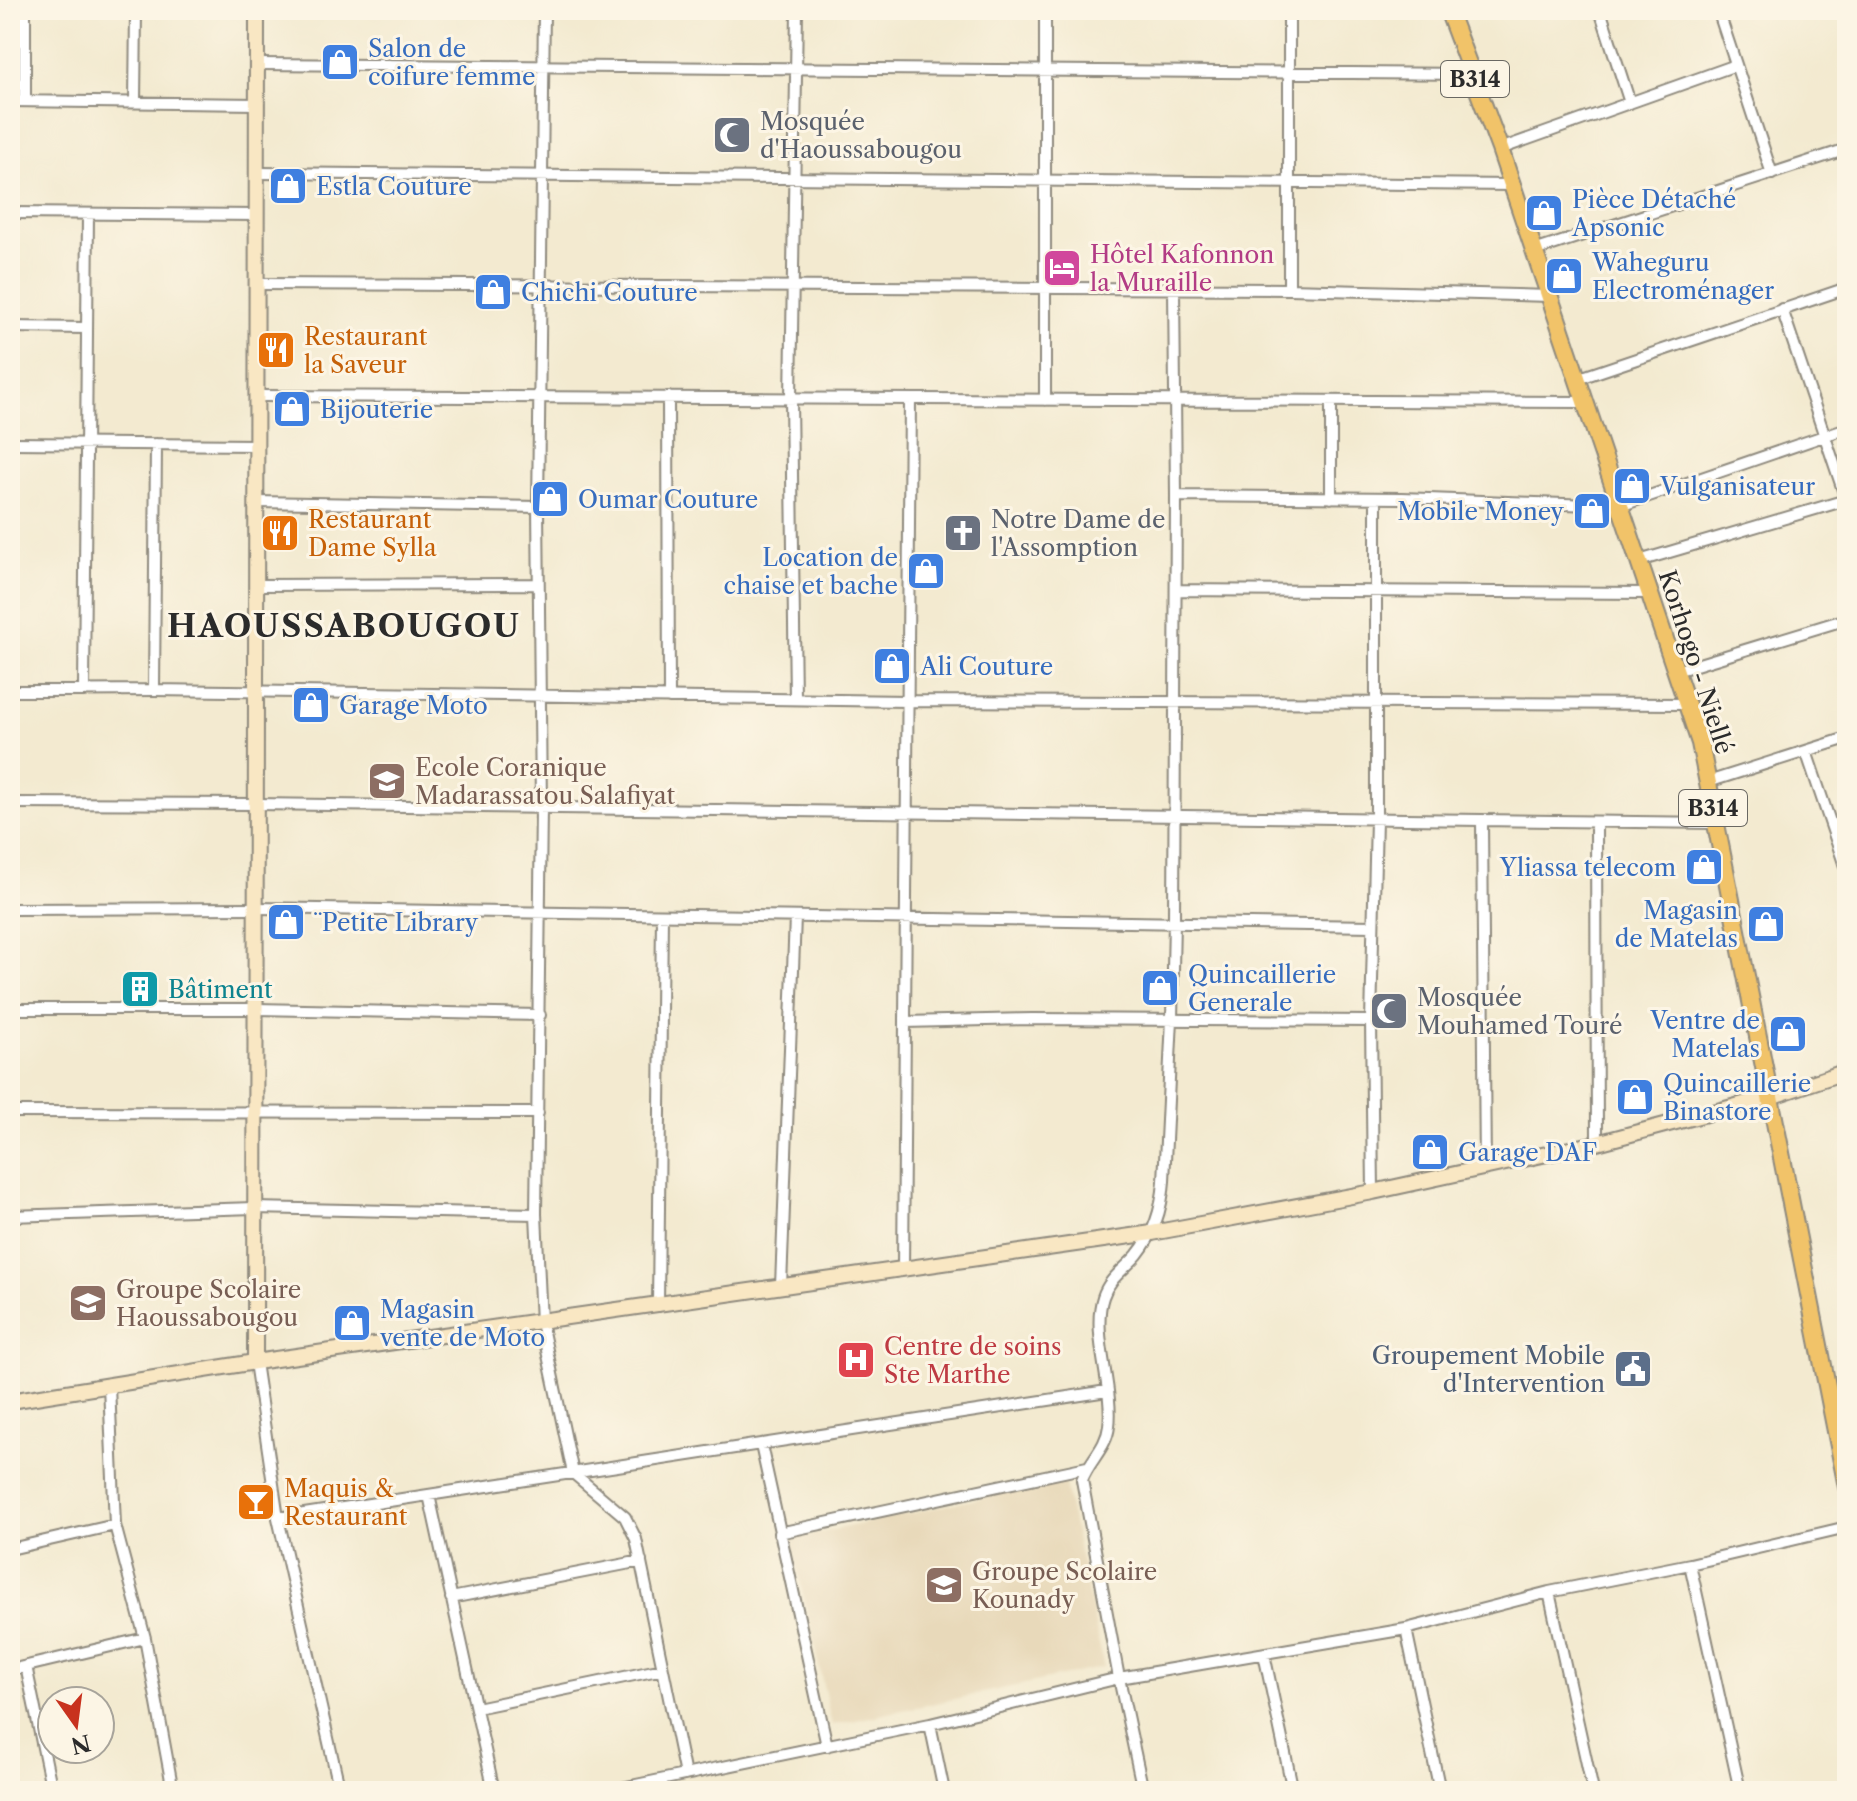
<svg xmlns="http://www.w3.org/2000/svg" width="1857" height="1801" font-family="'Libre Caslon Text',serif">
<rect width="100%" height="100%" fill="#fcf5e5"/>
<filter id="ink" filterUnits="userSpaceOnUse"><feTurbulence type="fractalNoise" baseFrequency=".0125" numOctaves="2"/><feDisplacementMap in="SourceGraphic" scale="16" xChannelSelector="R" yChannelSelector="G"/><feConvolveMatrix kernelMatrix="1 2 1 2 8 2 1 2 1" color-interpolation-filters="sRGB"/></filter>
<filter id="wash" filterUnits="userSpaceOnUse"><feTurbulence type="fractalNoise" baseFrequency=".006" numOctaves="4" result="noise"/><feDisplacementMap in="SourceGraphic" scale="32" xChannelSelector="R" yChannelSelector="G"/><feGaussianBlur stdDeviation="1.8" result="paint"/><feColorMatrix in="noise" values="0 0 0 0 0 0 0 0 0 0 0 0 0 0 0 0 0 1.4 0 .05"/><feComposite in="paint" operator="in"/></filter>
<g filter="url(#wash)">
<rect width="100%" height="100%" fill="#f3ead0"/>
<path fill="#e8d9ba" d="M1064 1480 1104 1667 832 1725 791 1539Z"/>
</g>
<g filter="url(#ink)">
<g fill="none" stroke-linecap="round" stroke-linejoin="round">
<defs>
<path id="street" d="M544 10 538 507 541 808 536 1214 541 1322 573 1473 625 1517 636 1539 685 1775
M1289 10V289
M1600 10 1630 103
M1718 10 1772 174
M258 64 1473 74
M10 101 258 104
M25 101V10
M135 102 136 10
M1500 149 1736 65
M258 173 1512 185
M10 213 258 215
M1534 251 1847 149
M257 284 1289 289 1550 296
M1782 309 1847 502
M10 327 86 328
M1577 379 1847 288
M258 396 1585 402
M668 397 669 698
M1045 400V10
M10 443 257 445
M1176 496 1402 498 1620 506 1847 428
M1331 498V401
M257 502 538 507
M1639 561 1846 500
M257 585 538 584
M1176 590 1650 593
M1676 671 1847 619
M154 690 156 444
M10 691 154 690 907 701 1687 704
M84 691 88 214
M795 698 791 399 797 10
M1806 751 1847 872
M1708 782 1847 738
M10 803 255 804 1716 823
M1482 822 1485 1169
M1596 822 1597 1143
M10 909 257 908 1373 926
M10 1009H257L540 1015
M905 1022 1032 1019 1371 1021
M10 1112 538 1113
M1373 1192 1371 1021 1376 819V498
M10 1216 254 1208 536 1214
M903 1270 910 399
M781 1286 795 917
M658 1306 662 915
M255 1362 278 1518 340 1791
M109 1386 115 1525 145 1638 173 1791
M1829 1404 1847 1400
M761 1445 827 1746
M429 1495 494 1791
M278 1518 1107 1391
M779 1533 1087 1467
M10 1549 115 1525
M1690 1564 1740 1791
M1549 1592 1593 1791
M451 1598 641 1561
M1406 1629 1440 1791
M1264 1654 1293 1791
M26 1666 52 1791
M10 1670 145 1638
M476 1708 663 1669
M930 1724 944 1791
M607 1791 930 1724 1119 1678 1406 1629 1549 1592 1690 1564 1847 1527
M1143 1791 1119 1678 1082 1480C1089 1461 1107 1447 1109 1426 1114 1388 1091 1333 1103 1297 1109 1278 1125 1269 1137 1255 1155 1233 1162 1209 1164 1181L1172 1019 1174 921 1176 496 1174 289"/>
<path id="secondary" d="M255 1362 257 10
M10 1401 255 1362 1152 1233 1373 1192 1597 1143 1770 1097 1847 1071"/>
<path id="primary" d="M1448 10 1500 149 1700 743 1847 1487"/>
</defs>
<use href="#street" stroke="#8f8a7e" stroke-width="14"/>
<use href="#secondary" stroke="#8f8a7e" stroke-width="18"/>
<use href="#primary" stroke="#8f8a7e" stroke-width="20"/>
<use href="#street" stroke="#fff" stroke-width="10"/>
<use href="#secondary" stroke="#f9e7c3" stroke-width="14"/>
<use href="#primary" stroke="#f1c369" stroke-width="16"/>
</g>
</g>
<defs>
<symbol id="shop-square" viewBox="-11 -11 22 22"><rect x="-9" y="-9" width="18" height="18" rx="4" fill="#3f7fe0" stroke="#fcf5e5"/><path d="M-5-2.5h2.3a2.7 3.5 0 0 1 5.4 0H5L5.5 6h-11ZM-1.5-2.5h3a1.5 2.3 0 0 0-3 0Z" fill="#fff"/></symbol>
<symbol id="mosque-square" viewBox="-11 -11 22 22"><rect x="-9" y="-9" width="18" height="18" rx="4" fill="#6b7280" stroke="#fcf5e5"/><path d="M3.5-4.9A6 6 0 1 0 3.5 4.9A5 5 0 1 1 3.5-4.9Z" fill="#fff"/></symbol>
<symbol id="hotel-square" viewBox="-11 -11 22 22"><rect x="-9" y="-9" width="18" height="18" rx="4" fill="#d1479c" stroke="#fcf5e5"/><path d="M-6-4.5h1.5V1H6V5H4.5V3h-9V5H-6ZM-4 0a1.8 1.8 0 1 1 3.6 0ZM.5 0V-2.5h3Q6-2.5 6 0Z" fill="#fff"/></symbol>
<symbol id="restaurant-square" viewBox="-11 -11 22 22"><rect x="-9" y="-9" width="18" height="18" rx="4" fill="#e8710a" stroke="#fcf5e5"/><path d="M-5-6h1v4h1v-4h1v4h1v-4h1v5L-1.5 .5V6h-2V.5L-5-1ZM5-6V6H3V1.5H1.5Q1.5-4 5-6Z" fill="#fff"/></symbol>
<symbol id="church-square" viewBox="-11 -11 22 22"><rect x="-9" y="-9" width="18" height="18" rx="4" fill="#6b7280" stroke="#fcf5e5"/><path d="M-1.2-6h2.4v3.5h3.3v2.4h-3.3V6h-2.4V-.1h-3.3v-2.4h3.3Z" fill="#fff"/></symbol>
<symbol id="school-square" viewBox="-11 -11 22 22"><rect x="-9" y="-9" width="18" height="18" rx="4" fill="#8d6e63" stroke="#fcf5e5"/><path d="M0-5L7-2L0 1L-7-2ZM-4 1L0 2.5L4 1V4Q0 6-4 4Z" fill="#fff"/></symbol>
<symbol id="building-square" viewBox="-11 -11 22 22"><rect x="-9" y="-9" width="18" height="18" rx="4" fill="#0f9aa8" stroke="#fcf5e5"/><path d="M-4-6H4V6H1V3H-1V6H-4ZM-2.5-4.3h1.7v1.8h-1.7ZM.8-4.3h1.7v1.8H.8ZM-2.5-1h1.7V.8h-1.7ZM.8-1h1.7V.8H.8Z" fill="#fff"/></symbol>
<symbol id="hospital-square" viewBox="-11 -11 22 22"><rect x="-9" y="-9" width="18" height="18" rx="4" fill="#e0444e" stroke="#fcf5e5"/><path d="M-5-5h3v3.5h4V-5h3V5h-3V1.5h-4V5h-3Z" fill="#fff"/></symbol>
<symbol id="civic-square" viewBox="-11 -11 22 22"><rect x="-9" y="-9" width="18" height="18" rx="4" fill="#5c6f8a" stroke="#fcf5e5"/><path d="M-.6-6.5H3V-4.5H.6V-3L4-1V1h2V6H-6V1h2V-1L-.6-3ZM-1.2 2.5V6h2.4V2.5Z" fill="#fff"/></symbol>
<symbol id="bar-square" viewBox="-11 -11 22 22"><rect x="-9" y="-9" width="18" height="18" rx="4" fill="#e8710a" stroke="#fcf5e5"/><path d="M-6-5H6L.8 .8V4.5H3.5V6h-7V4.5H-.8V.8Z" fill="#fff"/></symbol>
</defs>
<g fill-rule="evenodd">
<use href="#shop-square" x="318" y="40" width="44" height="44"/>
<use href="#mosque-square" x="710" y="113" width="44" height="44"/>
<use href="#shop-square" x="266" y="164" width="44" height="44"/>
<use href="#shop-square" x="1522" y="191" width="44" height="44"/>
<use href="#hotel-square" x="1040" y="246" width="44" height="44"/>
<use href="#shop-square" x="1542" y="254" width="44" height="44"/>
<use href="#shop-square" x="471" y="270" width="44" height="44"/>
<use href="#restaurant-square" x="254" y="328" width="44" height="44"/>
<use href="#shop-square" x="270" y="387" width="44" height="44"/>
<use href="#shop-square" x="1610" y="464" width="44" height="44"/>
<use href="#shop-square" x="528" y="477" width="44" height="44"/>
<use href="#shop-square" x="1570" y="489" width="44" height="44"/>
<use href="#restaurant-square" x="258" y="511" width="44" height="44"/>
<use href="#church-square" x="941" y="511" width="44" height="44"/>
<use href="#shop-square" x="904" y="549" width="44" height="44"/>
<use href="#shop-square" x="870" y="644" width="44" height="44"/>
<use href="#shop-square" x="289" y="683" width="44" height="44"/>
<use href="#school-square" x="365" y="759" width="44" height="44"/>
<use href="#shop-square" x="1682" y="845" width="44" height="44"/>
<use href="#shop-square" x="264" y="900" width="44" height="44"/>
<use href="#shop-square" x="1744" y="902" width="44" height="44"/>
<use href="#shop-square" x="1138" y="966" width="44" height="44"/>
<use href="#building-square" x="118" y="967" width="44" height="44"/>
<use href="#mosque-square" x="1367" y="989" width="44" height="44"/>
<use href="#shop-square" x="1766" y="1012" width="44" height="44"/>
<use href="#shop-square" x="1613" y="1075" width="44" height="44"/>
<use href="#shop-square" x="1408" y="1130" width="44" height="44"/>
<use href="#school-square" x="66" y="1281" width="44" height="44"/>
<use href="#shop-square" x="330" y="1301" width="44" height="44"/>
<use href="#hospital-square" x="834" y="1338" width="44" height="44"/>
<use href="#civic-square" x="1611" y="1347" width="44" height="44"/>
<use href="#bar-square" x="234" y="1480" width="44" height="44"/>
<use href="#school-square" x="922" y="1563" width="44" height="44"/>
</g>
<g text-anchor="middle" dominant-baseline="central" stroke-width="6" stroke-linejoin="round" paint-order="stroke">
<g fill="#fcf5e5" stroke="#6a6863" stroke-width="2">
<rect x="1441" y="61" width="68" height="36" rx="6"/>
<rect x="1679" y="790" width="68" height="36" rx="6"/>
</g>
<g font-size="22" font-weight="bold" fill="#2b2b2b">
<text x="1475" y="79">B314</text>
<text x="1713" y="808">B314</text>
</g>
<g font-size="24" fill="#366cbe" stroke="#fcf5e5" text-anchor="start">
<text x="368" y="48">Salon de<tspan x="368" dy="28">coifure femme</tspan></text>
<text x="316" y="186">Estla Couture</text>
<text x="1572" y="199">Pièce Détaché<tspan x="1572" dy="28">Apsonic</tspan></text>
<text x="1592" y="262">Waheguru<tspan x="1592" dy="28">Electroménager</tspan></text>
<text x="521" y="292">Chichi Couture</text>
<text x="320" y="409">Bijouterie</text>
<text x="1660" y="486">Vulganisateur</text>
<text x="578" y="499">Oumar Couture</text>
<text x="1564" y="511" text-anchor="end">Mobile Money</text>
<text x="898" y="557" text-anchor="end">Location de<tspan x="898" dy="28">chaise et bache</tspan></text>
<text x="920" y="666">Ali Couture</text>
<text x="339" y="705">Garage Moto</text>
<text x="1676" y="867" text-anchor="end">Yliassa telecom</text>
<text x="1738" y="910" text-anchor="end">Magasin<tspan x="1738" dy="28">de Matelas</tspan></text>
<text x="314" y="922">¨Petite Library</text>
<text x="1188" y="974">Quincaillerie<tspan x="1188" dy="28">Generale</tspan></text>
<text x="1760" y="1020" text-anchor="end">Ventre de<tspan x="1760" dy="28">Matelas</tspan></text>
<text x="1663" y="1083">Quincaillerie<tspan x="1663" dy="28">Binastore</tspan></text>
<text x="1458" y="1152">Garage DAF</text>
<text x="380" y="1309">Magasin<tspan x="380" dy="28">vente de Moto</tspan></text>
</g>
<g font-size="24" fill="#5b616d" stroke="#fcf5e5" text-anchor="start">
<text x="760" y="121">Mosquée<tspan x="760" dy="28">d'Haoussabougou</tspan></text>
<text x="991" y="519">Notre Dame de<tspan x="991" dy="28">l'Assomption</tspan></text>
<text x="1417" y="997">Mosquée<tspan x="1417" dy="28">Mouhamed Touré</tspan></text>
</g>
<g font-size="24" fill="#b23c85" stroke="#fcf5e5" text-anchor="start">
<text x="1090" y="254">Hôtel Kafonnon<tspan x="1090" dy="28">la Muraille</tspan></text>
</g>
<g font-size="24" fill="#c56008" stroke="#fcf5e5" text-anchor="start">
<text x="304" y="336">Restaurant<tspan x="304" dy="28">la Saveur</tspan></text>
<text x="308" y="519">Restaurant<tspan x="308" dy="28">Dame Sylla</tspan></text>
<text x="284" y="1488">Maquis &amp;<tspan x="284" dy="28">Restaurant</tspan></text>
</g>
<g font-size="24" fill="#2b2b2b" stroke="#fcf5e5">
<text transform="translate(1696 662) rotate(72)">Korhogo - Niellé</text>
</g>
<g font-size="24" fill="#785e54" stroke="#fcf5e5" text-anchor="start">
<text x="415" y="767">Ecole Coranique<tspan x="415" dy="28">Madarassatou Salafiyat</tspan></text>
<text x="116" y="1289">Groupe Scolaire<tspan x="116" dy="28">Haoussabougou</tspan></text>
<text x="972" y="1571">Groupe Scolaire<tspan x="972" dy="28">Kounady</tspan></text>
</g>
<g font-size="24" fill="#0d838f" stroke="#fcf5e5" text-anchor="start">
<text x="168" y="989">Bâtiment</text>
</g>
<g font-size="24" fill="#be3a42" stroke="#fcf5e5" text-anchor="start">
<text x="884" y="1346">Centre de soins<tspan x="884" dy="28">Ste Marthe</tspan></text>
</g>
<g font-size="24" fill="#4e5e75" stroke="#fcf5e5" text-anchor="end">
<text x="1605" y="1355">Groupement Mobile<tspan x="1605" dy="28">d'Intervention</tspan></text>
</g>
<g font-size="32" font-weight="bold" letter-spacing="2" fill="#2b2b2b" stroke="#fcf5e5">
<text x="344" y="625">HAOUSSABOUGOU</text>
</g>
</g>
<rect width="1857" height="1801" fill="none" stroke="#fcf5e5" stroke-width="40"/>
<g transform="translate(76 1725) rotate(166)"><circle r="38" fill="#fcf5e5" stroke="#a8a49b" stroke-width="2"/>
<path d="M0-6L14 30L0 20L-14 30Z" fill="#c8321e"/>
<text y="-12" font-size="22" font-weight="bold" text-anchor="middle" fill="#2b2b2b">N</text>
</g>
</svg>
